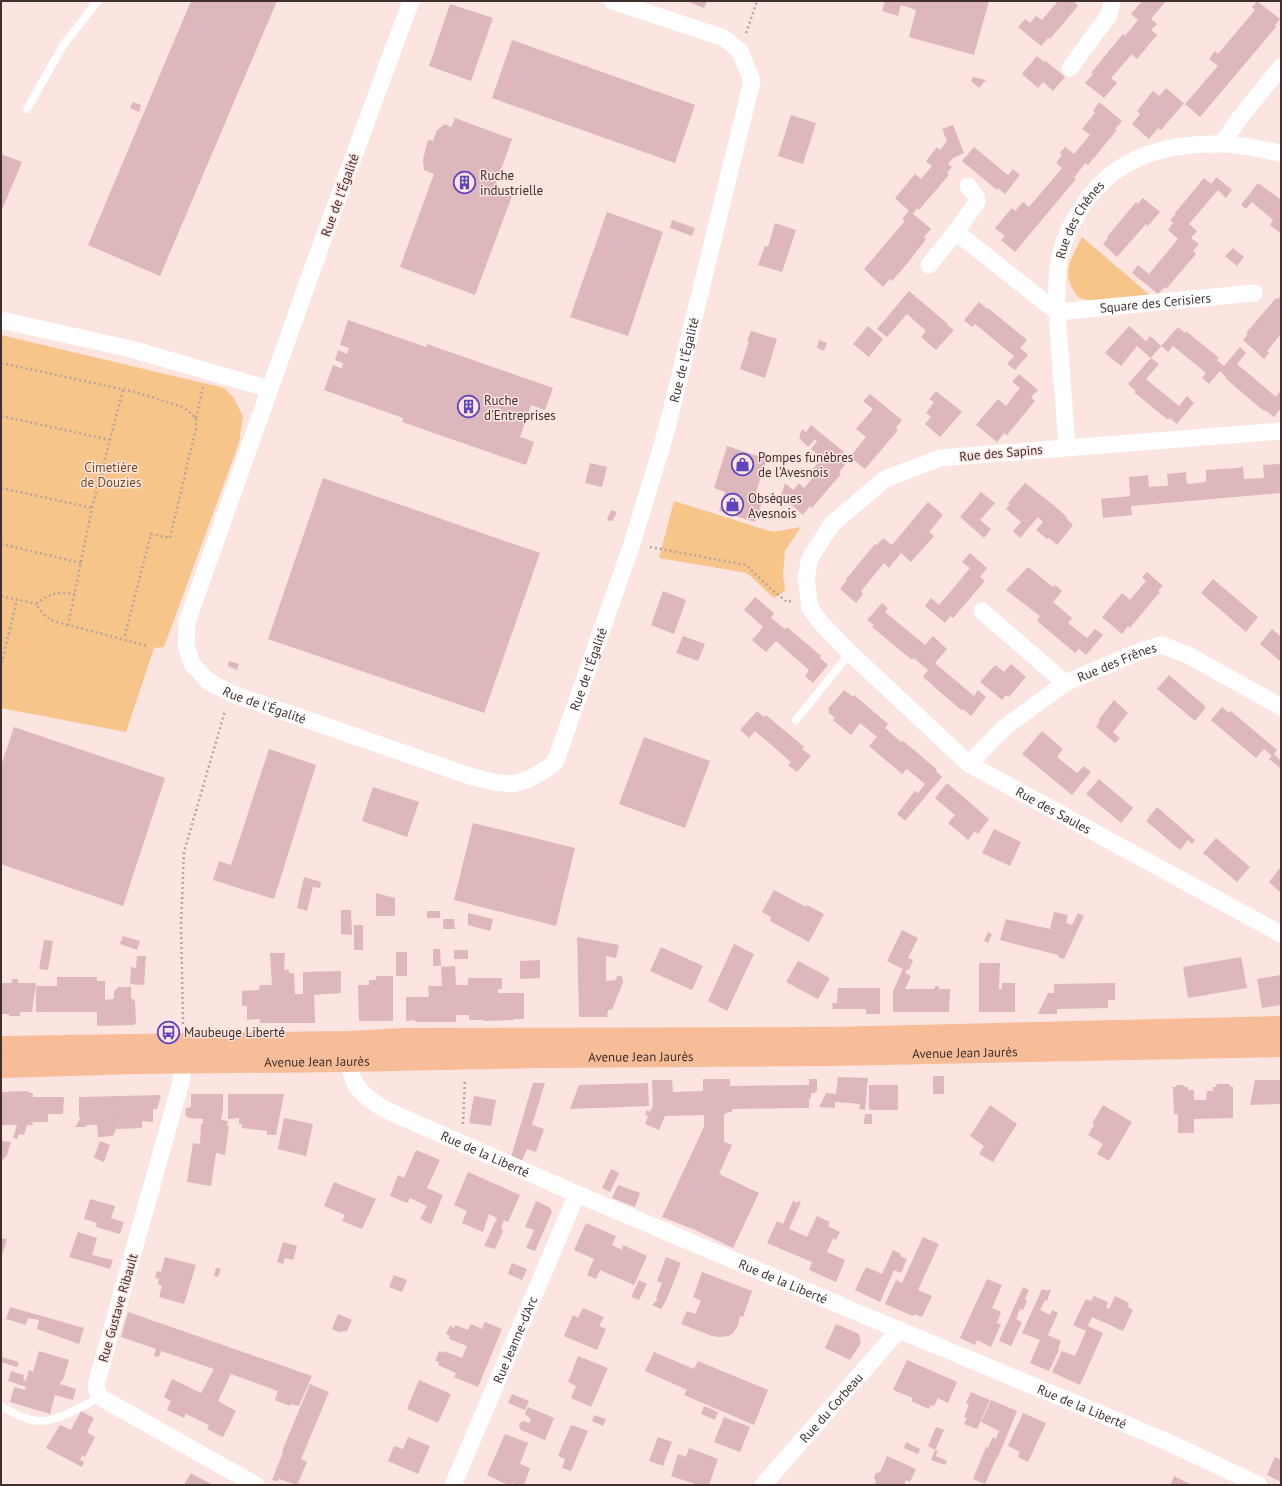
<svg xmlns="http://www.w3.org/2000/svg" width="1282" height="1486" font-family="'PT Sans',sans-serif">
<rect width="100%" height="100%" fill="#fce4e0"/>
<path fill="#f7c589" d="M1082 237 1151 296C1135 297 1096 303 1083 299 1075 297 1068 282 1068 274 1068 261 1077 248 1082 237Z
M1 335 224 388 233 397 243 416 239 443 164 647 154 648 126 732 1 708Z
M674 501 773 532 801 527 785 551 783 575 785 591 774 598 747 573 659 558Z"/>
<path fill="#ddb7bb" d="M191 1H277L160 276 88 245Z
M686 1H707L704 8Z
M885 1H989L974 55 909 37 916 10 901 5 898 16 882 11Z
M1058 1H1077L1075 3 1078 6 1050 39 1048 38 1041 46 1018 27 1025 19 1030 23 1036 16 1042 20Z
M1142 1H1166L1151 19 1157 24 1151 30 1157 35 1137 59 1132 54 1111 78 1117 83 1104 98 1085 83 1093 74 1091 73 1123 34 1125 36 1138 20 1131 14Z
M1257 1 1280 19 1275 25 1276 27 1200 117 1185 104 1218 66 1209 59 1215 51 1218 54 1255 10 1252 7Z
M450 4 493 18 471 81 429 66Z
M512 40 695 105 675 163 492 98Z
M1037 56 1044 62 1046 61 1065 77 1053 91 1043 82 1038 88 1022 74Z
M973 77 986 80 979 88 971 81Z
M1166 88 1184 103 1161 130 1158 128 1149 139 1132 124 1140 114 1137 111 1153 91 1159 96Z
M133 102 141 105 139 112 130 108Z
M1099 102 1122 121 1115 129 1117 130 1088 165 1085 163 1074 178 1076 179 1015 252 1001 240 1005 236 995 228 1012 208 1015 211 1023 202 1029 207 1062 168 1056 163 1062 155 1060 153 1065 147 1074 154 1090 135 1082 129 1095 113 1093 111Z
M791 115 816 123 803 164 778 156Z
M455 118 512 139 494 189 512 196 475 295 400 267 434 174 424 170 423 160 427 143 429 140 433 141 437 130 445 124 451 127Z
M953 125 964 153 953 158 948 164 952 167 947 173 949 175 919 210 917 208 913 214 931 229 924 237 926 239 911 259 892 281 890 279 883 287 864 269 905 221 902 219 909 211 895 198 915 174 921 179 932 166 926 161 937 147 940 150 947 141 942 129Z
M974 147 1008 175 1013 169 1020 175 1005 194 998 188 997 190 962 161Z
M1 154 22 162 1 212Z
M1217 177 1232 190 1226 198 1218 190 1189 224 1197 231 1191 238 1199 244 1193 251 1196 254 1166 289 1165 287 1158 294 1132 273 1138 265 1149 274 1178 239 1168 230 1173 223 1170 220 1176 214 1175 213 1204 178 1211 184Z
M1258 183 1281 200V234L1270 225 1273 220 1252 202 1246 209 1241 205Z
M1143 198 1160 212 1148 226 1146 224 1117 257 1103 244 1108 238 1107 237 1136 202 1138 204Z
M607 212 663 232 628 336 570 317Z
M672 220 695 228 692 236 670 228Z
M775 223 796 230 782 272 758 265 765 246 768 247Z
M1233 248 1244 257 1237 266 1225 256Z
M909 291 948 324 947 325 954 330 936 350 921 337 926 331 907 314 887 337 877 329Z
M1281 295V334L1267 351 1269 353 1264 359 1243 340 1248 334 1246 333 1276 298 1278 299Z
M979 302 987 309 988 308 1027 340 1020 348 1028 355 1015 370 1007 364 1014 356 975 324 972 327 964 320Z
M348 320 426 347 427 344 553 388 545 410 531 405 520 437 534 442 526 465 402 422 403 418 324 390 333 365 342 369 343 363 335 360 338 350 347 354 349 348 340 345Z
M868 326 883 339 869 357 853 344Z
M1129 326 1146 341 1150 336 1161 346 1151 358 1137 346 1121 366 1105 353Z
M1178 327 1185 333 1186 331 1219 358 1217 360 1224 366 1240 347 1246 353 1237 364 1276 397 1281 390V408L1274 417 1265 410 1264 411 1225 378 1226 377 1220 371 1209 384 1202 378 1206 373 1173 346 1168 352 1161 346Z
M751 331 777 339 765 378 740 369 749 341H747Z
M819 340 827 343 824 351 817 348Z
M1151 358 1159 364 1146 379 1179 406 1187 396 1194 403 1177 424 1170 418 1168 420 1134 392 1136 391 1128 384Z
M1019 374 1038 390 1031 397 1035 401 1007 435 1004 433 997 442 976 425 998 399 1006 406 1020 388 1012 382Z
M936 391 962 412 940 437 925 424 931 417 926 413 934 402 929 399Z
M870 394 902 420 896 428 898 430 865 469 850 457 866 437 856 429 873 409 863 401Z
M811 425 844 452 838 459 845 465 839 472 841 474 812 508 810 506 803 515 781 496 785 483 793 490 799 483 804 488 817 473 813 469 822 458 811 449 817 441 815 439 808 447 799 438 802 429 806 432Z
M727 446 767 459 754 498 763 500 755 522 719 511 725 492 714 488Z
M590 463 607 467 602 487 585 483Z
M1281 464V493L1131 506 1132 515 1103 518 1101 499 1130 496 1129 477 1148 475 1149 487 1162 486H1168L1167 474 1186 472 1187 484 1206 482V470L1236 468 1243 467 1244 479 1264 478 1263 465Z
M323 478 540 553 484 713 268 639Z
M1025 483 1051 503 1067 517 1066 518 1073 525 1057 545 1049 538 1047 539 1036 530 1043 522 1038 517 1020 538 1013 531 1021 522 1006 509 1010 504 1008 503Z
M981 492 995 503 980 520 991 529 984 538 960 517Z
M928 502 943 515 929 532 934 536 911 562 901 553 889 568 884 563 861 591 863 594 856 603 840 589 847 580 846 579 875 544 877 545 883 538 892 545Z
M611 510 617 512 612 521 607 520Z
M970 553 987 568 980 577 985 581 953 618 950 616 945 623 925 606 931 598 939 605 956 585 970 568 962 562Z
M1028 567 1053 587 1055 585 1062 591 1053 602 1072 618 1068 623 1087 638 1095 629 1103 635 1086 655 1079 649 1075 653 1037 621 1040 616 1006 590Z
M1147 572 1163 586 1158 591 1160 592 1144 611 1130 628 1128 626 1122 634 1102 617 1122 593 1130 600 1146 581 1142 577Z
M1213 579 1258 617 1246 632 1201 593Z
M663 591 686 600 674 634 651 625Z
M755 597 774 613 771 618 785 629 787 627 821 656 820 658 828 665 813 683 805 676 809 670 776 641 766 652 752 640 763 627 744 610Z
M882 603 888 608 885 612 925 645 933 636 947 649 935 663 974 696 978 690 986 697 971 716 963 709 961 710 923 677 928 670 914 658 912 660 872 627 874 625 867 620Z
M1272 629 1281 637V662L1260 644Z
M683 636 705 644 698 661 676 653Z
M229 661 239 664 237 670 228 666Z
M1011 664 1026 677 1009 697 1006 695 1002 700 980 682 995 665 1004 672Z
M1169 675 1206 707 1195 721 1157 689Z
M844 690 853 697 854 695 888 724 885 728 901 742 903 741 919 754 937 770 936 771 942 777 905 821 897 814 915 791 918 793 925 784 907 769 902 774 869 746 877 737 860 723 851 735 833 720 835 718 828 712 830 711 828 709Z
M1114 700 1128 713 1113 732 1120 738 1115 743 1096 727 1100 721 1099 719Z
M1222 707 1229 713 1231 711 1277 750 1274 754 1281 761V769L1269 759 1272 756 1264 749 1256 758 1211 720Z
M757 711 764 717 766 715 804 747 802 749 811 756 797 772 788 765 791 762 755 731 749 738 740 730Z
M14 727 165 778 123 906 1 864V766Z
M1042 731 1063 749 1057 757 1077 773 1084 766 1091 772 1072 795 1022 754Z
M644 737 710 761 685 828 619 804Z
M269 749 316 765 274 899 213 880 219 861 231 865Z
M1099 779 1133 808 1121 823 1086 794Z
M947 783 989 819 978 834 975 831 968 840 948 823 955 815 935 798Z
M373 787 419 802 407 837 362 821Z
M1157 807 1195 840 1192 844 1188 840 1180 850 1146 821Z
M473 823 575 848 556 926 454 900Z
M994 829 1021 842 1010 866 982 853Z
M1216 838 1250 867 1237 882 1203 853Z
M1281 867V893L1269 882Z
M304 877 321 882 320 888 313 887 307 911 297 908Z
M774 890 806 907 807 905 824 914 809 942 770 921 771 917 762 912Z
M376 893 395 898V916H376Z
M341 910H351L352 935 341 934Z
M427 911H440V918H427Z
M1054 912 1068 915 1066 923 1072 925 1078 913 1084 916 1064 959 1058 957V955L1000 940 1006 919 1050 929Z
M468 913 493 919 490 931 468 925Z
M443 919H454L455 929H443Z
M354 925H363V950H354Z
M902 930 918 938 908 958 913 960 909 970 907 969 905 973 911 976 905 989H935V986H939V989H950L949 1012H893V991L903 969 887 961Z
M988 932 992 934 988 943 984 941Z
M123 936 140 941 137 950 120 944Z
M577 937 619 945 616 958 606 956V981L616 980 617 976H622L623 982 612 1010H608L607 1017H579Z
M44 940 53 941 48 970 39 969Z
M734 944 754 954 727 1011 708 1001Z
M661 947 703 966 692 990 650 971Z
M433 949H440L441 966H433Z
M454 950H468V959H454Z
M396 952H407V976H396Z
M270 953H285L284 970H289V973H294L295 994H303V972L341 971V993L314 995 315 1023H260V1019L247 1020V1006H242V991L259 990 260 985H272Z
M137 956H146L144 985 130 984 131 967 136 968Z
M1241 957 1247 988 1188 998 1183 967Z
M540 960V978L520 979V961Z
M798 961 830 978 818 999 786 982Z
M979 963H1000L999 989H1002V983H1015V1012H979Z
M455 966 456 985H468V978H502V989H498V993H524V1019H514V1020L484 1021V1020H469V1015H456V1022H415V1020L406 1021V997H429L428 986H442L441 967Z
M1281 975V1005L1262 1008 1257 979Z
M376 976H393V1021H359L358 985H369V980H376Z
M57 977H97V981H105V1000L114 999V992L118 987H131V998L135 1001 136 1023 133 1025 97 1026V1012H36V986H57Z
M12 979H18V983H36L32 1012H20V1016H9V1014H1V983H12Z
M1115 983V1000H1108V1008L1057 1009V1014H1038L1048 993H1054V984Z
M838 988H880V1014H866V1009H833L832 1003H837Z
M933 1076H944V1094H933Z
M838 1077 868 1078 865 1110 859 1109 860 1104 835 1102V1108L819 1107 826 1093 836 1094Z
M703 1079H730V1086L809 1085V1079H817V1090L815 1093H811V1098L809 1099V1108L732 1109V1112H728L724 1115V1142L732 1145 719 1174 759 1193 733 1248 693 1229 662 1217 704 1127V1115L665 1116 659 1130 645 1124 648 1116 645 1115 647 1110 650 1112 653 1106 652 1080H672L673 1092 703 1091Z
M1255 1080H1281V1104L1250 1105Z
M533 1083H545L532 1125 544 1129 536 1152 527 1149 521 1162 511 1157Z
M648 1083 649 1106 570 1109 579 1085Z
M1217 1084H1229L1230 1086 1233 1087V1118L1194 1119V1133H1178V1114H1174L1173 1087H1176L1177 1085H1183L1185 1087H1188V1090H1194V1100H1206L1207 1091H1213V1087H1216Z
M869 1085H898V1110H869Z
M27 1091 33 1094V1097H64L63 1114H48V1122H32L33 1125H27L24 1135 19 1134 17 1139 13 1138 17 1125H1V1092Z
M191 1094H223V1110L221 1120 228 1121 227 1126H229L225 1155 216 1153 211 1186 187 1182 193 1143 200 1144 201 1124H203V1119L189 1118 185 1115 186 1108 191 1107Z
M228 1094H284L276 1135H267V1131L242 1128V1124H239V1118L228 1119Z
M161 1095 157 1109H153V1122L142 1121V1128L116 1129 128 1097 113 1136 98 1137 97 1125H87L86 1127H75L81 1118 79 1117V1097Z
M474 1096 496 1100 491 1126 469 1123Z
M990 1105 1017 1124 993 1162 979 1154 984 1146 970 1136Z
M1103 1105 1132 1122 1109 1161 1097 1154 1103 1144 1088 1135 1094 1125 1092 1124Z
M865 1114H872V1124H864Z
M284 1118 313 1124 306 1156 278 1149Z
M1 1141 11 1142 7 1155 3 1160 1 1159Z
M100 1141 110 1145 104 1162 94 1158Z
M416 1150 440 1160 427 1188 443 1195 431 1224 420 1219 427 1206 410 1198 407 1203 390 1196 398 1175 404 1178Z
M611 1169 619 1173 610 1192 602 1188Z
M468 1172 520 1195 508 1222 504 1220 501 1227 503 1231 495 1249 484 1246 497 1218 489 1214 483 1232 462 1223 467 1211 454 1205Z
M334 1182 376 1199 362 1229 342 1221 345 1215 324 1206Z
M618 1185 640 1193 635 1207 612 1198Z
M90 1199 115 1206 111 1218 124 1222 120 1234 96 1227 97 1223 84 1219Z
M536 1201 549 1207 552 1212 535 1251 526 1248 534 1230 525 1227Z
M793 1201 797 1203 798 1201 801 1202 789 1229 807 1237 817 1216 830 1222 828 1226 840 1232 836 1240 833 1238 827 1252 845 1260 836 1282 809 1270 812 1262 767 1243 777 1221 783 1224Z
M586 1223 616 1236 612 1245 622 1250 623 1245 647 1256 634 1285 600 1270 596 1279 587 1275 594 1259 574 1250Z
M78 1232 97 1238 92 1255 113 1260 110 1269 69 1257Z
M923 1237 939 1244 918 1290 932 1296 922 1317 914 1314 913 1316 885 1304 896 1280 902 1283Z
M1 1238 7 1239 1 1259Z
M283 1242 297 1246 293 1260 285 1258 283 1264 277 1262Z
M893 1250 901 1254 900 1256 907 1259 901 1273 894 1270 880 1302 855 1290 866 1267 882 1274Z
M165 1257 196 1265 184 1304 159 1297 162 1286 158 1284 159 1279 155 1278 157 1271 161 1272Z
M666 1257 681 1263 666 1301 661 1309 652 1305 658 1299 656 1298 662 1283 657 1281Z
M512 1263 527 1269 522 1280 508 1274Z
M216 1268 221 1269 218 1277 214 1276Z
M702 1272 752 1291 743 1317 740 1316 738 1325 733 1333 729 1336 720 1337 712 1336 681 1324 687 1311 695 1314 701 1301 693 1297Z
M394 1275 407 1280 402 1292 389 1287Z
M987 1279 1002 1285 992 1308 1001 1312 997 1323 1001 1324 991 1347 977 1340 975 1345 960 1338Z
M639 1280 647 1284 639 1300 631 1297Z
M1023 1287 1029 1290 1025 1299 1027 1301 1023 1310 1020 1309 1016 1319 1022 1322 1011 1346 999 1341Z
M1042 1289 1048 1291 1049 1289 1051 1290 1047 1301 1045 1300 1040 1310 1050 1315 1052 1310 1058 1313 1048 1335 1061 1341 1058 1349 1059 1350 1049 1371 1030 1363 1040 1340 1022 1333Z
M1094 1296 1108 1302 1106 1308 1109 1309 1115 1296 1129 1303 1128 1307 1133 1310 1123 1331 1092 1317 1088 1326 1103 1333 1080 1385 1052 1372 1062 1351 1075 1356 1086 1331 1073 1325 1086 1299 1091 1301Z
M10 1307 84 1328 79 1344 37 1329 39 1320 28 1318 26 1325 6 1319Z
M583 1308 604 1317 599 1326 606 1329 597 1350 564 1336 573 1315 578 1318Z
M128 1312 312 1376 299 1406 291 1404 290 1406 275 1400 278 1391 231 1374 218 1401 236 1411 223 1437 207 1429 209 1425 186 1414 184 1418 167 1410 171 1401 164 1397 172 1379 201 1393 214 1369 161 1351 159 1357 154 1356 156 1349 121 1337Z
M338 1314 352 1320 347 1331 339 1332 332 1329Z
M485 1322 502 1329 478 1387 454 1377 456 1373 438 1365 439 1362 435 1361 439 1351 443 1353 444 1351 462 1358 467 1346 449 1339 450 1336 446 1334 450 1326 454 1328 455 1325 468 1330 471 1324 482 1329Z
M836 1324 859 1334 861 1343 850 1360 825 1348Z
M39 1351 69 1360 63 1380H62L60 1384 76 1389 73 1400 55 1395 50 1414 10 1402 14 1387 25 1390 26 1387 8 1381 11 1371 24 1375 23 1380 26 1381 29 1370 33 1372Z
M654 1352 694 1369 698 1361 768 1390 754 1425 684 1395 687 1390 645 1371Z
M578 1356 608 1368 591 1407 571 1398 576 1386 568 1382Z
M1 1357 19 1362 17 1367 1 1362Z
M907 1360 957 1382 948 1403 938 1398 934 1406 931 1405 929 1409 911 1401 913 1398 893 1390Z
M419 1380 451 1394 438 1423 407 1409Z
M310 1384 329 1392 301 1459 307 1462 297 1485 279 1479 277 1481 272 1480 283 1452 282 1451Z
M971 1392 990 1400 977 1429 964 1424 967 1418 964 1417 969 1405 966 1403Z
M512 1394 529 1401 525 1410 508 1403Z
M991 1400 1017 1411 998 1457H997L985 1484 973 1479 986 1447 988 1448 993 1437 996 1439 999 1431 981 1422Z
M704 1406 718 1412 715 1420 701 1414Z
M528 1407 554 1418 545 1440 521 1430 519 1426 520 1423 524 1421 529 1423 531 1419 525 1414Z
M81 1411 94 1418 87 1432 95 1437 85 1457 82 1455 80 1460 84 1462 82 1467 46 1448 60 1425 71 1430Z
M1023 1413 1046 1423 1028 1462 1018 1457 1020 1452 1008 1446Z
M594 1415 606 1419 603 1426 592 1421Z
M724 1417 750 1427 740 1452 714 1442Z
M571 1425 588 1431 571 1471 562 1468 565 1459 558 1456Z
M936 1427 944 1430 935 1450 928 1446Z
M505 1434 528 1443 520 1464 530 1468 524 1485H516L512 1483 511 1485H508L487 1475Z
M408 1437 430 1446 418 1474 388 1461 394 1446 403 1449Z
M658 1437 672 1442 663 1466 649 1461Z
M906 1442 920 1449 918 1454 904 1448Z
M689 1448 718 1459 709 1485H698L671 1476 678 1454 686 1457Z
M935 1450 938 1451 936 1456 947 1461 945 1465 931 1460Z
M887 1456 916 1469 910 1482 906 1480 904 1485H874L876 1481 874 1478 876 1473 880 1472Z
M1275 1457 1281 1460V1482L1267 1475Z
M191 1473 213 1485H184Z
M1174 1476 1192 1485H1170Z"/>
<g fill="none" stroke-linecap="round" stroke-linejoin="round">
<path stroke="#b7a39f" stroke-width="2.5" stroke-dasharray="2 3" stroke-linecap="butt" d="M746 33 757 1
M1 363 135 392 183 407 196 418V428L170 538 151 534 124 639
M123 390 92 508 68 625 148 646
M1 416 110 440
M196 418 203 387
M1 488 92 508
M1 544 81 563
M650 547 746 565 771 589 787 602 792 601
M1 596 36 604
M68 625C52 621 45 619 36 604 52 592 55 592 75 594
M1 661 2 662 17 600
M183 1024 181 924 184 852 225 711
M463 1124 465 1079"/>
<path stroke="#fff" stroke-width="8" d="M27 109 64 44 98 1
M796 720 850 653
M1 1406C12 1412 25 1420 39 1421 57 1422 84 1405 100 1397"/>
<g stroke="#fff" stroke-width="17">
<path id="s1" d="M411 1 321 245 187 622 186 645 192 664 208 681 230 693 470 776C481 779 506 786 516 783 531 780 543 771 555 763L632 544 666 432 752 81 740 51 724 38 612 1"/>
<path d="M1070 68 1109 15 1112 1"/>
<path d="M1222 144 1238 120 1281 67"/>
<path id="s2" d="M968 186 976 196 977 202 956 232 1057 312 1254 293"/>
<path d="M929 265 956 232"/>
<path d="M1 320 131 349 269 389"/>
<path id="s3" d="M1281 431 940 458 885 479 832 524 810 558 806 578 810 608 820 622 850 653 969 764 1281 934"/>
<path id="s4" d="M1067 447C1065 416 1062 385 1060 353 1058 325 1055 297 1058 268 1061 244 1071 222 1085 202 1118 156 1167 143 1221 144 1241 144 1262 150 1281 153"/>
<path d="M982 611 1065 683"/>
<path id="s5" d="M969 764 1005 727 1065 683 1141 651 1162 645 1190 656 1281 707"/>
<path d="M184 1050 181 1082 96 1385C97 1393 99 1396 105 1400L256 1485"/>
<path id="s6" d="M349 1050C348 1084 359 1093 386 1110L577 1194 899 1330 1161 1439 1259 1485"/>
<path id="s7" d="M453 1485 577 1194"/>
<path id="s8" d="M763 1485 899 1330"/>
</g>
<g stroke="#f7bc98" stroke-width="22">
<path d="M1 1047 349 1042 405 1039 829 1038 1281 1027"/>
<path id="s9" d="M1 1067 135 1063 348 1061 539 1057 830 1055 1281 1046"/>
</g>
</g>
<defs>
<symbol id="building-ring" viewBox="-11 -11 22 22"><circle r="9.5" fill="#fce4e0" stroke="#5e45bd" stroke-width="1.5"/><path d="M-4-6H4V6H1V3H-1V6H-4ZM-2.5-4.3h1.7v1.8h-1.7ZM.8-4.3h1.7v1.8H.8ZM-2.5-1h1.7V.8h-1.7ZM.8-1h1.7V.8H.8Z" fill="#5e45bd"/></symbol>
<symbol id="shop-ring" viewBox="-11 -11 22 22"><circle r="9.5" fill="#fce4e0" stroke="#5e45bd" stroke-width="1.5"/><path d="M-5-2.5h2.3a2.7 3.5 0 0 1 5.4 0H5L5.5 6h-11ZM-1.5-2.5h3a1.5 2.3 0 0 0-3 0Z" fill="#5e45bd"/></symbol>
<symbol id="bus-ring" viewBox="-11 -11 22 22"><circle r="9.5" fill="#fce4e0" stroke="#5e45bd" stroke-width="1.5"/><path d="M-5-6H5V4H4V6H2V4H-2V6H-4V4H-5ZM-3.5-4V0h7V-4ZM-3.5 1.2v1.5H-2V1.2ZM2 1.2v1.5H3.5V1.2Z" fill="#5e45bd"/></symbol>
</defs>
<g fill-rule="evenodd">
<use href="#building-ring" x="452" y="170" width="25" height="25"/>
<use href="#building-ring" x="456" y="394" width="25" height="25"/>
<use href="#shop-ring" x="730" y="452" width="25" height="25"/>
<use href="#shop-ring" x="720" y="492" width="25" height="25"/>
<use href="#bus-ring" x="156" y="1020" width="25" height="25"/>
</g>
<g text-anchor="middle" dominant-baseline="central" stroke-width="3" stroke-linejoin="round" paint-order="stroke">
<g font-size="13" fill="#3f302d" stroke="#fce4e0" text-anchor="start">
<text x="480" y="175">Ruche<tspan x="480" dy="15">industrielle</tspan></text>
<text x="484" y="400">Ruche<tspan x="484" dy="15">d'Entreprises</tspan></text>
<text x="758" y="457">Pompes funèbres<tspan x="758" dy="15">de l'Avesnois</tspan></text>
<text x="748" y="498">Obsèques<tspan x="748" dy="15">Avesnois</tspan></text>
<text x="184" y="1032">Maubeuge Liberté</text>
</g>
<g font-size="13" fill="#3f302d" stroke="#fce4e0">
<text transform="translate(340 195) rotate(-70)">Rue de l'Égalité</text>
<text stroke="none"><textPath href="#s4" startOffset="233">Rue des Chênes</textPath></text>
<text stroke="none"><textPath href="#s2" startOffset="283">Square des Cerisiers</textPath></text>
<text stroke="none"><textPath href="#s1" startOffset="1520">Rue de l'Égalité</textPath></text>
<text transform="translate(1001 453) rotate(-5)">Rue des Sapins</text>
<text stroke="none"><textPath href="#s5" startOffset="182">Rue des Frênes</textPath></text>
<text stroke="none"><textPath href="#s1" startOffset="1196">Rue de l'Égalité</textPath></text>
<text stroke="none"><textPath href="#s1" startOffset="788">Rue de l'Égalité</textPath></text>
<text stroke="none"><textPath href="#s3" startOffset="881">Rue des Saules</textPath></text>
<text stroke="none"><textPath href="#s9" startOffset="964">Avenue Jean Jaurès</textPath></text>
<text stroke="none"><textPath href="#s9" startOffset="640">Avenue Jean Jaurès</textPath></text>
<text stroke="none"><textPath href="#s9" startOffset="316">Avenue Jean Jaurès</textPath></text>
<text stroke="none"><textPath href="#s6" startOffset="184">Rue de la Liberté</textPath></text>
<text stroke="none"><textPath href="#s6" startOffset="508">Rue de la Liberté</textPath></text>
<text transform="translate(118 1308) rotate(-74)">Rue Gustave Ribault</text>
<text stroke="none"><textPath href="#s7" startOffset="158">Rue Jeanne-d'Arc</textPath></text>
<text stroke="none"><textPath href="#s6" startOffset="832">Rue de la Liberté</textPath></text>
<text stroke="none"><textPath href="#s8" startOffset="103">Rue du Corbeau</textPath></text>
</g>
<g font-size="13" fill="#735021" stroke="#fce4e0">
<text x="111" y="467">Cimetière<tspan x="111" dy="15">de Douzies</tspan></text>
</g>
</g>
<rect width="1282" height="1486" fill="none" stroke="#3f302d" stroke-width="4"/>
</svg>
